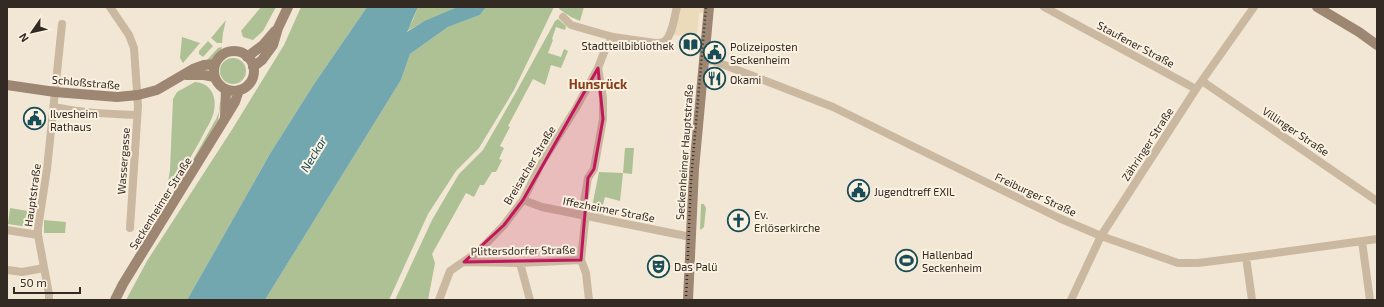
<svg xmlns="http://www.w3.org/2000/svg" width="1384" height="307" font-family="'Exo 2',sans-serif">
<rect width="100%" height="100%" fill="#f2e7d5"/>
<path fill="#adc194" d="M261 7H276L263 31 253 40 243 37 241 31Z
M301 7H367L314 84 271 152 187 300H126L147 261 233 128 284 45Z
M418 7H457L424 21 406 32 413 20Z
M486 7H554L514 90 479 148 456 171 428 214 389 300H265L401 80 410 54 448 27 480 15Z
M560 7H584L580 21 571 17 559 9Z
M558 19 566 26 565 30 556 27 552 39 553 40 548 53 561 57 564 49 568 51 561 68 551 65 545 85 533 79 508 126 510 127 500 146 504 148 499 159 502 160 496 172H492L484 185H480L474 197 466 193 432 254 435 263 428 300H395L432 220 446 196 459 174 483 150 515 94 553 25 555 21Z
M226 20 223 33 222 43H217L211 38Z
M182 37 200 43 183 63 180 58Z
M208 41 213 46 203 57 199 54V51Z
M222 47C220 55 215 61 206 61L218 48Z
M220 71a13 13 0 1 1 26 0a13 13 0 1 1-26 0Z
M195 82C211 83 217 97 214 111 212 121 205 130 201 139 192 155 183 170 174 186L168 182 170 170 173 99 177 92Z
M220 102H221L218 120 192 165H190L216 119 219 112Z
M625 148H634L632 174 623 173 620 201 605 197 602 208 605 209 603 215 591 212 599 172 623 173Z
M701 204H704L706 208 704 227 702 229 700 230Z
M10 208 34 212 32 225 28 227 8 224Z
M44 220 66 222 65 233H44Z"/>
<path fill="#ebdbba" d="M681 7H704V8L703 13H699L697 37 672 35Z"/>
<path fill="#72a7b0" d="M367 7H418L407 32 424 21 457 7H486L480 15 448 27 410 54 401 80 265 300H187L271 152 314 84Z"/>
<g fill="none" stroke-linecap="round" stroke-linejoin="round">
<path stroke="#cab8a0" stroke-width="8" d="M110 7 129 35 134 48 138 106 130 228
M1044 7 1196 89
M563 17 571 25 613 37 655 43C659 43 662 43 665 41 673 34 674 17 677 7
M703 60 714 61 833 107 1059 218 1101 236 1178 263H1198L1246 257 1377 239
M1202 81 1377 201
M54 107C81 113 109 114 137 115
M523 200 542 207 691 237
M7 230 38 235
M1362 241 1370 300
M1246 257 1252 300
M464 262 520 263 581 260
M520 263 530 300
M8 270 22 272 44 268
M49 300V294L38 235V228L47 169 62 24
M439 300 450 271 479 251 504 225 523 200 541 164 576 108 598 68 606 47 613 37
M589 300 586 273 581 260 585 221 583 208 588 178 594 169 603 119V98L598 68
M1071 300 1101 236 1196 89 1254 7"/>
<path stroke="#9d8672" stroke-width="10" d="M1317 7 1359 32 1377 45
M214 71a20 20 0 1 1 40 0a20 20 0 1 1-40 0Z
M247 57 263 45 275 31
M253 67 262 60 273 45 278 28 288 7
M186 75H204L215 77
M7 85 55 92 117 97 138 95 157 90 193 69 204 65 215 64
M225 117 226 89
M115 300 123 284 229 112 235 102 239 90
M688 300 694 169 709 7"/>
<path stroke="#332a24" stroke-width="2.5" stroke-dasharray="1 3" stroke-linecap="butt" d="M686 300 691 181 706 7"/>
</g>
<path fill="#c2185b" fill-opacity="0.2" stroke="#c2185b" stroke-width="3" stroke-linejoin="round" d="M598 68 603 119 594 169 588 178 581 260 464 262 504 225 523 200Z"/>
<defs>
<symbol id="library-ring" viewBox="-11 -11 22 22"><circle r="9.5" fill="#faf1e1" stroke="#184c57" stroke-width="1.5"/><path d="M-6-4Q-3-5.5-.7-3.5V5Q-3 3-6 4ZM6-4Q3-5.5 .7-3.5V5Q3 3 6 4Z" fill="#184c57"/></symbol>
<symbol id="civic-ring" viewBox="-11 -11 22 22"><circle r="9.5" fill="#faf1e1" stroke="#184c57" stroke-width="1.5"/><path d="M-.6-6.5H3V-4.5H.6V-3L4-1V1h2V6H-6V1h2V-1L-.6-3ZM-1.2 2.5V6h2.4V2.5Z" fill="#184c57"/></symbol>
<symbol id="restaurant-ring" viewBox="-11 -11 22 22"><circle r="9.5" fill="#faf1e1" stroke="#184c57" stroke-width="1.5"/><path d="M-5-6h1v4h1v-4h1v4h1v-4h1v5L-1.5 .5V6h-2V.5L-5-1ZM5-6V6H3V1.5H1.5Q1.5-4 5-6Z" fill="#184c57"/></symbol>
<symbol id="church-ring" viewBox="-11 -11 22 22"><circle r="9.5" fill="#faf1e1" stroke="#184c57" stroke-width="1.5"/><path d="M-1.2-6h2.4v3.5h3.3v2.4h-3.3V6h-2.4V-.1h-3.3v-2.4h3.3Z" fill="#184c57"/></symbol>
<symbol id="stadium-ring" viewBox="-11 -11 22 22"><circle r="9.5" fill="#faf1e1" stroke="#184c57" stroke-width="1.5"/><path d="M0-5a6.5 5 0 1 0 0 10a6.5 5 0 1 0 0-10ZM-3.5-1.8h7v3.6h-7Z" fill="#184c57"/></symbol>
<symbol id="theatre-ring" viewBox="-11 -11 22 22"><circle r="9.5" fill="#faf1e1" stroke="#184c57" stroke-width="1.5"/><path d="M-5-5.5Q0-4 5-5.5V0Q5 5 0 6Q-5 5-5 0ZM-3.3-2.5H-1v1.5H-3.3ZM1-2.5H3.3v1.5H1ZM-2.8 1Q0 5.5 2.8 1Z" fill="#184c57"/></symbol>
</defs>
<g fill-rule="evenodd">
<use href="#library-ring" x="678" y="32" width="25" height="25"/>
<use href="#civic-ring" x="702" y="40" width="25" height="25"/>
<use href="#restaurant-ring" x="702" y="66" width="25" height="25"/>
<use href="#civic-ring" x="22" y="106" width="25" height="25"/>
<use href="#civic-ring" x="846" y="178" width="25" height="25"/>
<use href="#church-ring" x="726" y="208" width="25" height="25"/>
<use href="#stadium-ring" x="894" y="248" width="25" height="25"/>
<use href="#theatre-ring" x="646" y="254" width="25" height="25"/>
</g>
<g text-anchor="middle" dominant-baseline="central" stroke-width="4" stroke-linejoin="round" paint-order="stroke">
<g font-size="11" fill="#332a24" stroke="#faf1e1">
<text transform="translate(1136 44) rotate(28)">Staufener Straße</text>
<text transform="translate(86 82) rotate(5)">Schloßstraße</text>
<text transform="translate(1296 131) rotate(34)">Villinger Straße</text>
<text transform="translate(1147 144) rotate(-57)">Zähringer Straße</text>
<text transform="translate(684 152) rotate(-86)">Seckenheimer Hauptstraße</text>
<text transform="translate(123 161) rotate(-86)">Wassergasse</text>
<text transform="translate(529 165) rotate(-59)">Breisacher Straße</text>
<text transform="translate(1036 194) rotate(25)">Freiburger Straße</text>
<text transform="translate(32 195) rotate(-82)">Hauptstraße</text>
<text transform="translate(160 203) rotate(-58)">Seckenheimer Straße</text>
<text transform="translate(609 209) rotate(11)">Iffezheimer Straße</text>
<text transform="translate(523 250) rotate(-1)">Plittersdorfer Straße</text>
</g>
<g font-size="11" fill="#332a24" stroke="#faf1e1" text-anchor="start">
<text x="674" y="45" text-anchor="end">Stadtteilbibliothek</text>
<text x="730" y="46">Polizeiposten<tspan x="730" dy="13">Seckenheim</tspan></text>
<text x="730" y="79">Okami</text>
<text x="50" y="113">Ilvesheim<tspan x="50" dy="13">Rathaus</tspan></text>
<text x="874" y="191">Jugendtreff EXIL</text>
<text x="754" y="214">Ev.<tspan x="754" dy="13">Erlöserkirche</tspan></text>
<text x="922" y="254">Hallenbad<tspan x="922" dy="13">Seckenheim</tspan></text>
<text x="674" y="266">Das Palü</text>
</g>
<g font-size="12" font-style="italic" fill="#184c57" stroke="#faf1e1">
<text transform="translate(313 154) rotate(-59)">Neckar</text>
</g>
<g font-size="13" font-weight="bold" fill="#873e19" stroke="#faf1e1">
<text x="598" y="84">Hunsrück</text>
</g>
</g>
<rect width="1384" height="307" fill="none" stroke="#332a24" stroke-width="16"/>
<g transform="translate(32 32) rotate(236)" stroke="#faf1e1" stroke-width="3" paint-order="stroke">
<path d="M0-3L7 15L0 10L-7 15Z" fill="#332a24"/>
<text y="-6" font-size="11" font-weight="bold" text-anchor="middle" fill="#332a24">N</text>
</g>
<path d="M14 287v6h66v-6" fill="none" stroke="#332a24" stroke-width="2"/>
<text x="20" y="287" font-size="12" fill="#332a24" stroke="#faf1e1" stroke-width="3" paint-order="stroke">50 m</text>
</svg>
